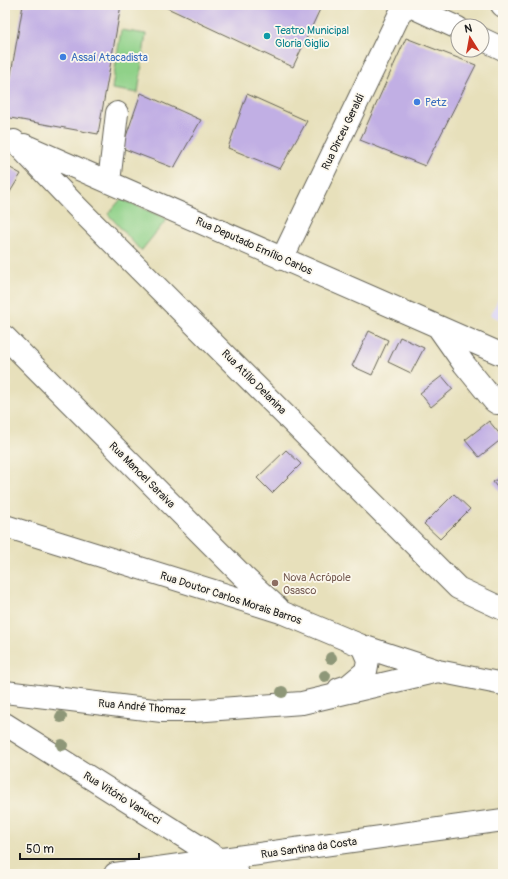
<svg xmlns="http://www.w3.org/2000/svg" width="508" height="879" font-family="Pangolin,sans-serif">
<rect width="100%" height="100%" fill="#fbf7ec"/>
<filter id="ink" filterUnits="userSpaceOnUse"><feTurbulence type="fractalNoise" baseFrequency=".025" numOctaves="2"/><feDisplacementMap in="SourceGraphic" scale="8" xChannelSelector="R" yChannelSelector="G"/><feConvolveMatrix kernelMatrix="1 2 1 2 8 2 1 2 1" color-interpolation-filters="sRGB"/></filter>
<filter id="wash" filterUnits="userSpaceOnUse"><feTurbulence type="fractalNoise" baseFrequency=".012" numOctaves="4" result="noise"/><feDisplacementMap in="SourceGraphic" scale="16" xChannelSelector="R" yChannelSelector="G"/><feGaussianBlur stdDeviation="0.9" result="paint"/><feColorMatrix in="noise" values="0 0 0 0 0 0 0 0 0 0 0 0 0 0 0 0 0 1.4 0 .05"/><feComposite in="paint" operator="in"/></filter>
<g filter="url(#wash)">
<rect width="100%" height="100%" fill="#e7e0bb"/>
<path fill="#dcd6f6" d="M503 290V321L490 315Z"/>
<path fill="#90d189" stroke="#567652" d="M121 30 146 34 138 93 112 89Z
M121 199 167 219 141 251 108 214Z"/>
<g id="blocks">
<path fill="#c1afe4" d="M23 5H121L98 134 5 117V108Z
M161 5H322L293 67Z
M406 38 476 65 425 166 360 140Z
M141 93 201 120 174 168 122 148Z
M247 94 307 121 280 169 228 148Z
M5 165 21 174 7 197 5 196Z
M369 331 388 340 372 375 352 366Z
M400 337 424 348 411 373 388 362Z
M442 376 453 389 431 407 420 393Z
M489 421 503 438 479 457 465 440Z
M286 450 301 464 272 493 257 478Z
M503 475V495L493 482Z
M454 494 470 509 440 539 424 524Z"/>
</g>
</g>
<g filter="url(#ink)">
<use href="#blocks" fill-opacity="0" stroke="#636154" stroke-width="1"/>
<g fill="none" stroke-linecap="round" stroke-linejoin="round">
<defs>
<path id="minor" d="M408 5 458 28
M502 5 503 6
M482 39 503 49
M14 141 76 206 458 588 503 609
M24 145 503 355
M109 182 117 113
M282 259 404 5
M438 327 464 364 494 401 497 403
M5 337 243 576 278 608
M5 526 281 612 362 646 438 671 503 684
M339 689 348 686 366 671 368 660 362 646
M5 692 162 711H193L302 703 438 671
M5 724 219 859 238 874
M115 874 503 820"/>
</defs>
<use href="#minor" stroke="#636154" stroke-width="24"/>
<use href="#minor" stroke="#fff" stroke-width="22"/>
</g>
<g fill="#8e9778">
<circle cx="331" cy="658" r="6"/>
<circle cx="325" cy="676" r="6"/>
<circle cx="282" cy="692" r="6"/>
<circle cx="61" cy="717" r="6"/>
<circle cx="62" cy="745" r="6"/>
</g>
</g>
<circle fill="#0f9aa8" stroke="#fbf7ec" stroke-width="1.5" cx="267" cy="36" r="4"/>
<g fill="#3f7fe0" stroke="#fbf7ec" stroke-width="1.5">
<circle cx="63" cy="57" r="4"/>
<circle cx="417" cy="102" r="4"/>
</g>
<circle fill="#8d6e63" stroke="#fbf7ec" stroke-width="1.5" cx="275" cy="583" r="4"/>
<g text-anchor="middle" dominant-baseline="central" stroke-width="3.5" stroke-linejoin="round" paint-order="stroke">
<g font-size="11" fill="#0d838f" stroke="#fbf7ec" text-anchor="start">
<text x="275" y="30">Teatro Municipal<tspan x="275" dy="13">Gloria Giglio</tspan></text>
</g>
<g font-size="11" fill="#366cbe" stroke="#fbf7ec" text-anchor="start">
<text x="71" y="57">Assaí Atacadista</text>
<text x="425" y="102">Petz</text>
</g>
<g font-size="11" fill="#1c1c1c" stroke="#fbf7ec">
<text transform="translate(343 132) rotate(-64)">Rua Dirceu Geraldi</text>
<text transform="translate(254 246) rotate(24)">Rua Deputado Emílio Carlos</text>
<text transform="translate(254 382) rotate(45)">Rua Atílio Delanina</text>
<text transform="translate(142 475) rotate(45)">Rua Manoel Saraiva</text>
<text transform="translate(231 598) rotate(18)">Rua Doutor Carlos Morais Barros</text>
<text transform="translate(142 707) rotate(5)">Rua André Thomaz</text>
<text transform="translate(122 798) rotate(32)">Rua Vitório Vanucci</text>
<text transform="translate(309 848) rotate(-8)">Rua Santina da Costa</text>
</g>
<g font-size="11" fill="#785e54" stroke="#fbf7ec" text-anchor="start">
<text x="283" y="577">Nova Acrópole<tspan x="283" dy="13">Osasco</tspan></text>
</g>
</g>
<rect width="508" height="879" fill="none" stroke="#fbf7ec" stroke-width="20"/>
<g transform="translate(470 38) rotate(349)"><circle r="19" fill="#fbf7ec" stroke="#a29f99"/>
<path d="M0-3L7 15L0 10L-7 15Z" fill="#c8321e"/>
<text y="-6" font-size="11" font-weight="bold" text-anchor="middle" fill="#1c1c1c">N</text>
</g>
<path d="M20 853v6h119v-6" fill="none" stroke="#1c1c1c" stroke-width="2"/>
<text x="26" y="853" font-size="12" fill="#1c1c1c" stroke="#fbf7ec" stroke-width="3" paint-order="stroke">50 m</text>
</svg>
